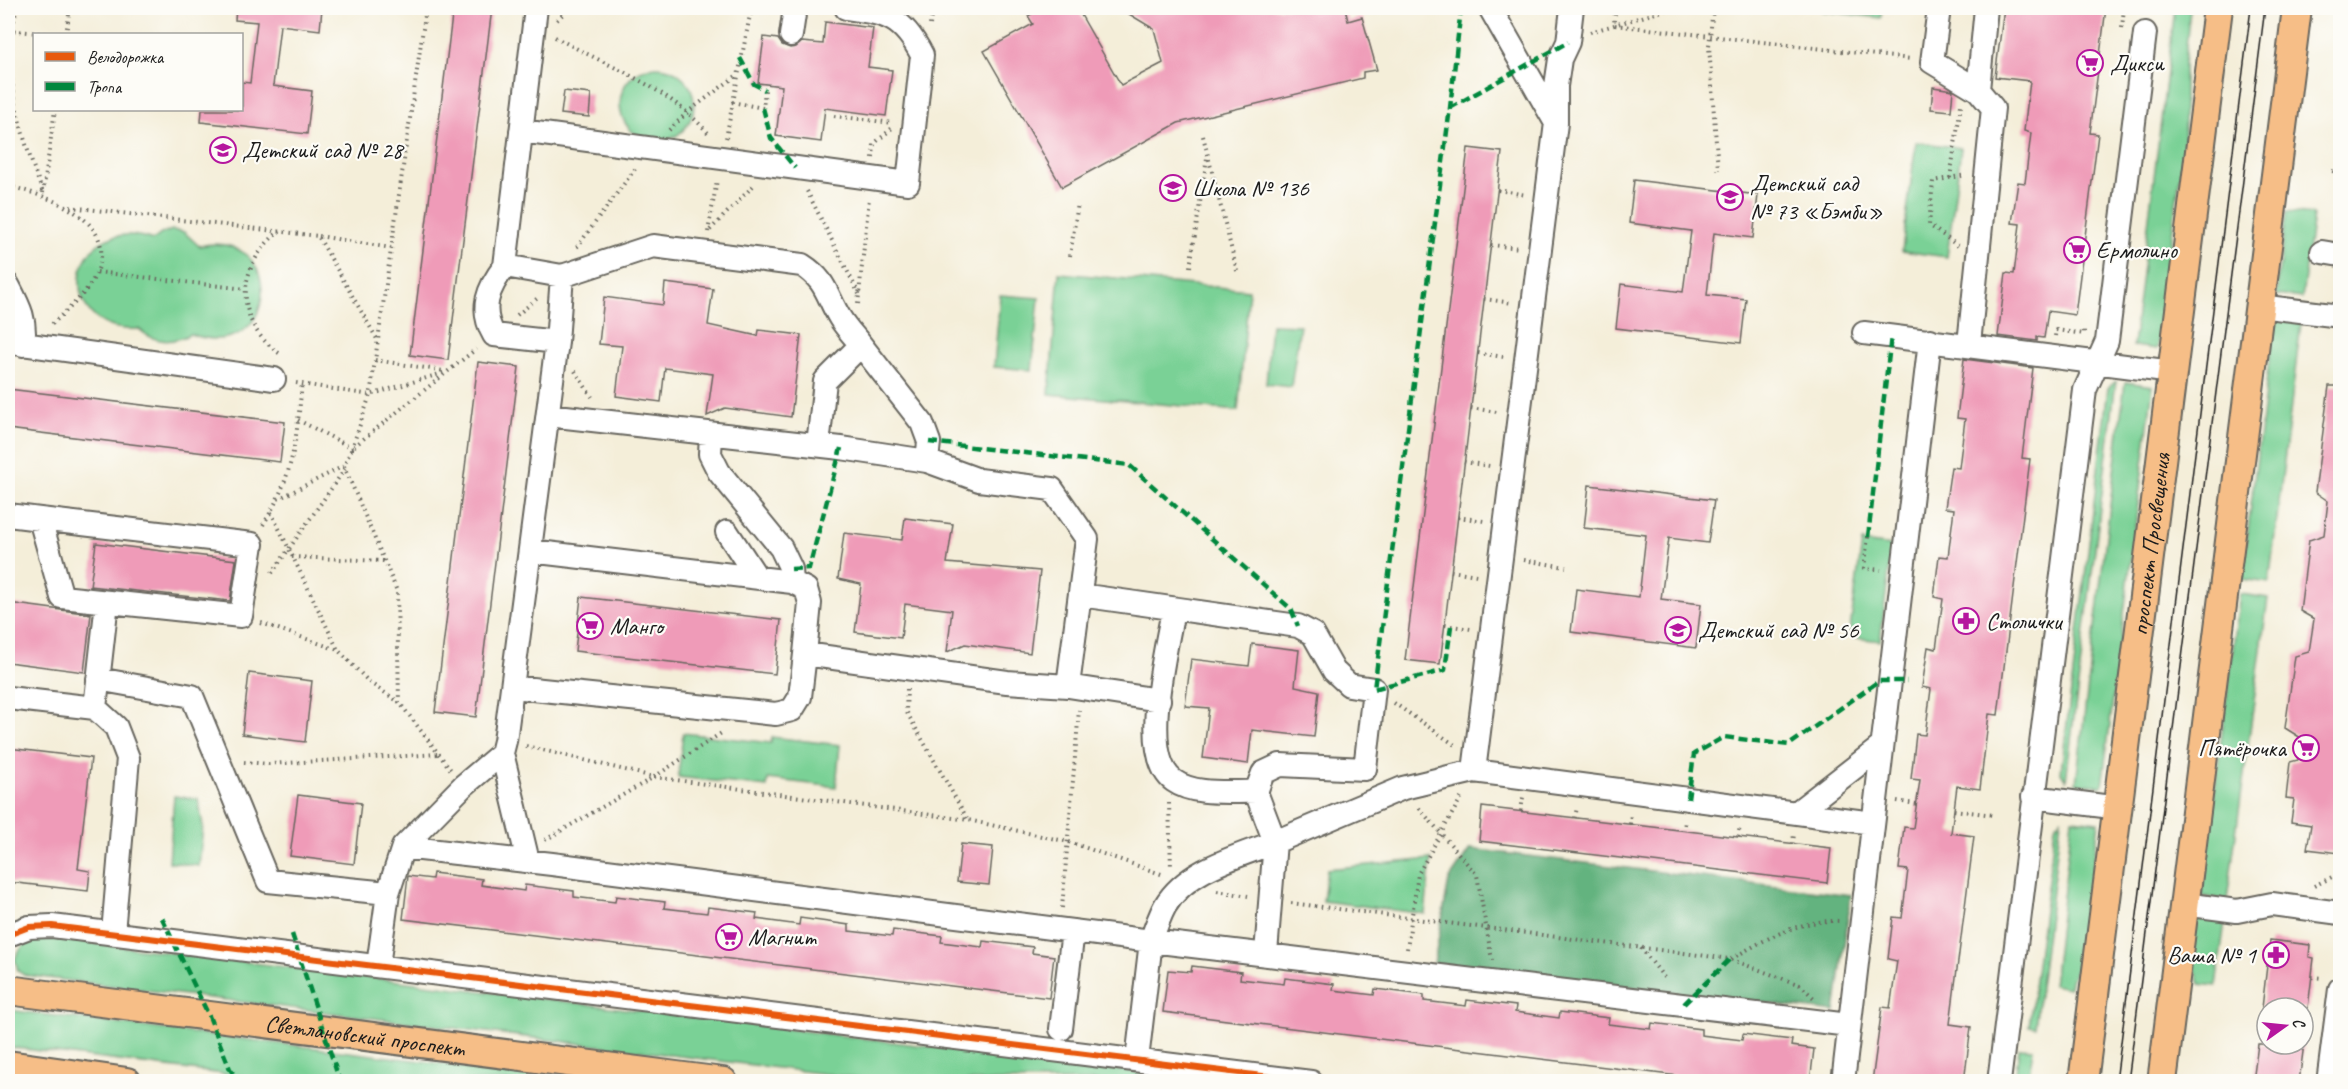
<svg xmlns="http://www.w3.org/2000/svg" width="2348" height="1089" font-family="Caveat,sans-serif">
<rect width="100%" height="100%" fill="#fdfcf7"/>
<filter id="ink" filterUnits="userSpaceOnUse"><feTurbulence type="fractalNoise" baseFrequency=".0167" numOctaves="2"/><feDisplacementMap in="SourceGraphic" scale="12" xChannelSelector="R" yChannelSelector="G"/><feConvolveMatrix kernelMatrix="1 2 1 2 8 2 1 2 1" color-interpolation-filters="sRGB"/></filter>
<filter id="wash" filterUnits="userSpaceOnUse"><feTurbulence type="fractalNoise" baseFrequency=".008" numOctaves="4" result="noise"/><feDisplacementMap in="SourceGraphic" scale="24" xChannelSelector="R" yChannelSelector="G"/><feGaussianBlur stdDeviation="1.35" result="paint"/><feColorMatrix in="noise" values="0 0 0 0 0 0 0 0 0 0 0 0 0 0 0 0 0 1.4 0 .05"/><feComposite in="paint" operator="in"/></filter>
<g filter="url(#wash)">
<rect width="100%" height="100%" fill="#f4eed9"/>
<path fill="#7ad196" stroke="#4b7659" stroke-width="1.5" d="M1823 8H1882L1881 18 1822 11Z
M2175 8 2190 10 2184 64V144L2157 349 2133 346Z
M620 104a37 37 0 1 1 74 0a37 37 0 1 1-74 0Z
M1916 142 1961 148 1947 257 1902 251Z
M2286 212 2313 215 2302 298 2276 295Z
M172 230 184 232 199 246C287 227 282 366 190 334 172 344 154 343 139 329 50 336 67 209 153 240L161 234Z
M1059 273 1249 290 1238 411 1049 394Z
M1000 295 1039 298 1032 370 994 367Z
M2274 319 2301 323 2269 583 2242 579Z
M1271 324 1300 325 1291 387 1266 384Z
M2116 381 2066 780 2061 772 2108 388Z
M2125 382 2153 386 2102 786 2076 783Z
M1862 542 1892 546 1880 641 1849 637Z
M2240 594 2268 598 2227 900 2201 896Z
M683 733 771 743 772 737 840 745 836 787 768 779 767 787 678 777Z
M174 796 198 799 203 826 199 866 169 862Z
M2061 819 2035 1027 2029 1026 2055 826Z
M2072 819 2099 822 2081 957 2068 988 2053 985Z
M1431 859 1425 914 1323 901 1327 869Z
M2196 919 2225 922 2216 986 2200 984 2192 958Z
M52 938 1192 1079 1191 1081H883L24 975 18 971 15 959C21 942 35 938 52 938Z
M8 1010 584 1081 288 1082 8 1047Z
M2019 1048 2033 1049 2028 1081H2015Z"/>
<path fill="#63b37f" stroke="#40684e" stroke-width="1.5" d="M1470 849 1851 895 1835 1012 1434 963 1449 880Z"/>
<g id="blocks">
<path fill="#ef9bb8" d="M236 8H322L320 30 280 25 273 86 312 91 307 134 201 122 202 110H242V82L250 83 257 22 235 20Z
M453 8H492L448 360 410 355Z
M1042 8H1077L1121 85 1163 63 1154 29 1119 8H1345L1348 21 1362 17 1377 70 1363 72V78L1178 123 1062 187 984 51 1033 24 1028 16Z
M2004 8H2106L2090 133 2098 134 2075 315 2048 311 2044 338 2037 337V341L1998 336 2006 273 2014 274 2020 224 2012 223 2018 182 2025 183 2031 133 2024 131 2030 81 1995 77Z
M825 22 873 28 868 67 892 70 886 116 825 108 821 142 776 136 782 86 758 83 764 37 778 39 782 45 790 48 796 47 802 42 823 44Z
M1933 87 1953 90 1951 111 1931 109Z
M564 91 591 94 589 117 561 114Z
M1468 148 1502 152 1440 664 1405 660Z
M1634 180 1758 195 1753 238 1714 233 1707 295 1746 299 1741 343 1616 328 1621 284 1683 292 1691 231 1629 223Z
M665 283 713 289 708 325 758 336 759 330 801 335 791 417 725 408 707 416 713 374 665 368 661 402 616 396 622 346 599 344 604 297 663 305Z
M1964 359 2033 368 2022 458 2030 459 1998 715 1989 714 1980 789 1957 786 1951 833 1974 836 1950 1024 1971 1027 1964 1082H1872L1882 1007 1890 1008 1897 961 1888 959 1893 917 1902 918 1908 870 1899 869 1904 827 1913 828 1920 780 1911 779 1916 734 1925 735 1931 689 1922 687 1928 647 1936 649 1943 599 1934 597 1939 556 1948 557 1954 509 1945 508 1951 467 1959 468 1965 419 1957 418Z
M478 362 519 367 476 717 435 712Z
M2329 386H2340V853L2307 849 2311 825 2291 822 2294 799 2286 798 2290 762 2298 760 2301 738 2285 728 2295 656 2309 652 2314 619 2300 611 2309 540 2324 535 2328 501 2315 492Z
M8 389 285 422 280 462 8 429Z
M1589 485 1714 500 1708 543 1669 538 1661 599 1701 604 1696 648 1571 632 1576 589 1639 597 1646 535 1584 528Z
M905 518 953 524 947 563 1040 571 1030 653 965 644 947 652 952 610 905 604 901 638 855 632 861 584 838 579 844 533 902 540Z
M96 543 236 560 230 601 90 586Z
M581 597 781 620 775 674 575 651Z
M8 603 91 614 84 672 8 662Z
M1252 644 1299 650 1295 686 1319 691 1314 737 1252 730 1248 764 1203 758 1209 708 1185 706 1191 659 1249 666Z
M249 673 312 681 305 742 242 734Z
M8 748 91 758 78 869 90 871 88 891 8 882Z
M298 795 361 803 354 864 290 856Z
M1482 807 1831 848 1827 883 1479 841Z
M961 844 993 847 989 885 957 882Z
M433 873 482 879 481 885 524 891 525 885 574 891V897L615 902 616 896 665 902 664 908 707 913 708 907 757 913 756 919 799 925 800 918 849 925V931L892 936 893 930 942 936 941 942 982 947 983 941 1033 947 1032 953 1054 956 1049 998 403 919 408 876 432 879Z
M2270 940 2310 945 2309 957 2314 958 2308 1008H2262Z
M1192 966 1241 972 1240 979 1284 984 1285 978 1334 984 1333 990 1374 995 1375 989 1424 995V1001L1466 1006 1467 1000 1516 1006 1515 1012 1559 1018 1560 1012 1609 1018 1608 1024 1651 1029 1652 1023 1701 1029V1035L1742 1040 1743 1034 1792 1040 1791 1046 1814 1049 1810 1082H1727L1163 1012 1168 970 1191 972Z
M2258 1044H2304L2299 1082H2253Z"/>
</g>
</g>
<g filter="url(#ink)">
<use href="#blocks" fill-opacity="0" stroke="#68665e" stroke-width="1.5"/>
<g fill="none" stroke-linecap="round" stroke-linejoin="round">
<defs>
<path id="minor" d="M1490 8 1556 123
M1572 8 1568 42 1560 59 1556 86V123L1474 771 1873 823
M1939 8 1932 62 1978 90 1993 108 1969 344
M791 35 795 8
M1978 90 1986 8
M521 131 908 183 922 55C902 16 887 14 846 8
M2322 252 2340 255
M505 266 562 276 653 246 802 265C827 281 826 295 840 318 846 328 854 336 861 345L825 381 818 445
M8 285C19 306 27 320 23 345
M2259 306 2340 316
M1864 333 2173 372
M8 342 274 379
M557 342 562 276
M861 345 922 423 929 442 927 461
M548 415 841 448 927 461 979 480 1052 489 1087 539 1068 686
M711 434 710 454 719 472 781 548 791 569 792 582
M8 515 40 519 252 544 241 616 62 597 40 519
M727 532 756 576
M530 551 792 582 806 589 810 603 805 654
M1080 595 1298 626 1313 634 1334 671 1349 685 1374 689 1365 769 1280 765 1263 773 1256 792C1231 791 1195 796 1174 781 1138 756 1167 647 1173 610
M107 602 95 708 116 727 128 758 113 933
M98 679 192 696 268 881 388 893
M513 687 776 714 792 710 800 697 805 654 1007 682 1068 686 1159 700
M8 698 95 708
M502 753 528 861
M1256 792 1275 842 1403 788 1474 771
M2033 797 2119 808
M1796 813 1882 746
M403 847 463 786 502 753 505 741 557 342 494 335C479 309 488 288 505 266L536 8
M2184 904 2237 911 2272 904 2340 913
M8 935 29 927 52 926 1311 1082
M378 966 388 893 403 847 552 864 1151 941C1155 929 1159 917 1165 906 1187 869 1237 857 1275 842L1266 953
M2340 989 2329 1075 2340 1077
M1061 1029 1073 931
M1137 1060 1151 941 1849 1025
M1843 1082 1930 340
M1999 1082 2085 390 2107 341 2145 33"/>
<g id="major">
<path id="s1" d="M8 990 723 1082"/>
<path d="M8 1065 127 1082"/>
<path id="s2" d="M2083 1082 2218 8"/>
<path d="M2162 1082 2297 8"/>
</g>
</defs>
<use href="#minor" stroke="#68665e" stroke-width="26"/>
<use href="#major" stroke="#68665e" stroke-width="32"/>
<path stroke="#68665e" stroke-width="4" stroke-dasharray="1.5 4.5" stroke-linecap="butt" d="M17 8C0 70 21 135 43 193
M1615 8 1614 25 1911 59
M1713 8 1709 46 1718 170
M557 20 569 8
M930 25 933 8
M2122 28 2124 8
M8 30 47 34
M1590 32 1673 8
M66 34 70 8
M555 37C610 68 666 85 709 134
M732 102 763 108 765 90
M834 116 893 123
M669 130 689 111 736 76
M1203 136 1237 271
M726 138 750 15 757 8
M873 158 874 144 892 128
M2332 171 2340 172
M1950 178 1961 105
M8 186C45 195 122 219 96 274 86 295 66 311 50 326
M1498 190 1526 195
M807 191 859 294
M43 193 55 110
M70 207 318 236 377 339
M710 230 755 184
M708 232 717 180
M2337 233 2340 203
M319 236 391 248
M1491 245 1520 248
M1958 246 1929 225 1933 181 1966 175
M577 247 635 169
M1070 256 1078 203
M1190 267 1207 158
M97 272 246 289
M1484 299 1513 303
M858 304 869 198
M517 315 539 297
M2055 336 2056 330 2084 334V330
M279 353C232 321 237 264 280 231
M1478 353 1504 357
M375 360 444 371
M575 371 592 397
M296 383 370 395 446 372
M1471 408 1497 412
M298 420 352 448 370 395 426 8
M1464 462 1490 466
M344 466 397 591 399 702 451 770
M278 499 344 466 352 448 476 349
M271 512 338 650 370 683 399 702
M1458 517 1484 521
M263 525C294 475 296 441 302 384
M1868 537 1864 568 1881 570
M292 557 384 561
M1524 560 1566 567
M1451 571 1477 575
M272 573 345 469
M261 623 338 650
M1445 625 1471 629
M907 689 906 711 968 820
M1394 703 1455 745
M526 746 654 777 968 820 1069 842 1164 875
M244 762 269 764 439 754
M1897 801 1916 804
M1169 803 1171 868
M1419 808 1477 875 1492 960
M1954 810 1994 815
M1521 811 1523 797
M1575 818 1577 807
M1630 824 1631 813
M1684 831 1685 820
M1738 837 1740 826
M545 840 654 777 723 732
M1793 844 1794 833
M2314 886 2340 873
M1217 891 1248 896
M1291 903 1730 959 1800 985 1814 998
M1062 908 1079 710
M1641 948 1666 980
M1407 949 1418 874 1461 798
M1731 959C1766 939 1799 919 1841 921
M2312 977 2323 978"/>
<use href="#minor" stroke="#fff" stroke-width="22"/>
<use href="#major" stroke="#f6be87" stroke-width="28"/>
<path stroke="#1c1c1c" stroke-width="1.5" d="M2116 1082 2251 8
M2128 1082 2265 8"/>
<path stroke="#00873e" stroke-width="4.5" stroke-dasharray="9 4.5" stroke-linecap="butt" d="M740 58 754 84 765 90
M763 108 771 138 795 168
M1450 108 1568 42
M929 442 1129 465 1291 609 1298 626
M1868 537 1891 336
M791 569 809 568 841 448
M1451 626 1445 670 1374 689 1450 108 1461 8
M1688 799 1694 754 1724 737 1789 745 1879 681H1907
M162 918 209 1016 230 1069 239 1082
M292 934 340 1082
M1684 1004 1730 959"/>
<defs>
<path id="cycleway" d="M8 935 29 927 52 926 1311 1082"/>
</defs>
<use href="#cycleway" stroke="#fdfcf7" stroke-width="10"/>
<use href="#cycleway" stroke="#e8590c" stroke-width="6"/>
</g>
</g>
<defs>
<symbol id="supermarket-ring" viewBox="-11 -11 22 22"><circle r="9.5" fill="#fdfcf7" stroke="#b5179e" stroke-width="1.5"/><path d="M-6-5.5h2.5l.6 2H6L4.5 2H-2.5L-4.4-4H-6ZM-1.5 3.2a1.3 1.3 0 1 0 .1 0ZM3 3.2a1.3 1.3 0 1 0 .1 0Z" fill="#b5179e"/></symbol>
<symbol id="school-ring" viewBox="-11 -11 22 22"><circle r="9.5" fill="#fdfcf7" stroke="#b5179e" stroke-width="1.5"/><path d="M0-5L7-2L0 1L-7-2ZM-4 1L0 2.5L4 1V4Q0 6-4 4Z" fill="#b5179e"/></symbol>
<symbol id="pharmacy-ring" viewBox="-11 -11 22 22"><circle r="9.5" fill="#fdfcf7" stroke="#b5179e" stroke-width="1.5"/><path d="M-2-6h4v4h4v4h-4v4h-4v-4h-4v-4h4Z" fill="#b5179e"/></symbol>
</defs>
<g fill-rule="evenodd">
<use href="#supermarket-ring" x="2075" y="48" width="30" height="30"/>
<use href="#school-ring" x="208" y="135" width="30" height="30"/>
<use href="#school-ring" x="1158" y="173" width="30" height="30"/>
<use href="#school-ring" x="1715" y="182" width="30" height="30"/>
<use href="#supermarket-ring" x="2062" y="235" width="30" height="30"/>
<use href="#pharmacy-ring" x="1951" y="606" width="30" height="30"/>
<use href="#supermarket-ring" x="575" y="611" width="30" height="30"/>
<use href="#school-ring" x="1663" y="615" width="30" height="30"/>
<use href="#supermarket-ring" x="2291" y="733" width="30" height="30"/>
<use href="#supermarket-ring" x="714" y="922" width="30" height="30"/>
<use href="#pharmacy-ring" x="2261" y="940" width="30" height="30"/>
</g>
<g text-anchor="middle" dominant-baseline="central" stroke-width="4.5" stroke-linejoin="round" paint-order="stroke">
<g font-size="24" fill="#1c1c1c" stroke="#fdfcf7" text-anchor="start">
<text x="2110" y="63">Дикси</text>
<text x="242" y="150">Детский сад № 28</text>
<text x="1750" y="183">Детский сад<tspan x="1750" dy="28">№ 73 «Бэмби»</tspan></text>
<text x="1192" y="188">Школа № 136</text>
<text x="2096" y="250">Ермолино</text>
<text x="1986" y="621">Столички</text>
<text x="610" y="626">Манго</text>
<text x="1698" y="630">Детский сад № 56</text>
<text x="2286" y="748" text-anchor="end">Пятёрочка</text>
<text x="748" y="937">Магнит</text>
<text x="2256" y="955" text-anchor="end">Ваша № 1</text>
</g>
<g font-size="24" fill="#1c1c1c" stroke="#fdfcf7">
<text stroke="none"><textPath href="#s2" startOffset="542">проспект Просвещения</textPath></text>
<text stroke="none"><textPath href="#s1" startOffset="360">Светлановский проспект</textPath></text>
</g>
</g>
<rect width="2348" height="1089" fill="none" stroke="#fdfcf7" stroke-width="30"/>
<rect x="33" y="33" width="210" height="78" fill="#fdfcf7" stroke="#a3a29f" stroke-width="1.5"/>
<rect x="45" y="52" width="30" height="9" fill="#e8590c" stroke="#a3a29f" stroke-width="1.5"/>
<text x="87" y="63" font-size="18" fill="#1c1c1c">Велодорожка</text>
<rect x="45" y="82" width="30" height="9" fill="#00873e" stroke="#a3a29f" stroke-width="1.5"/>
<text x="87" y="93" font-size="18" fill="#1c1c1c">Тропа</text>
<g transform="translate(2285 1026) rotate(75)"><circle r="28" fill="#fdfcf7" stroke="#a3a29f" stroke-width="1.5"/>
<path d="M0-4.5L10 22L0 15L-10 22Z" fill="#b5179e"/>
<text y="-9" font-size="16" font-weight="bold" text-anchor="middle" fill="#1c1c1c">С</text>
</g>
</svg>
